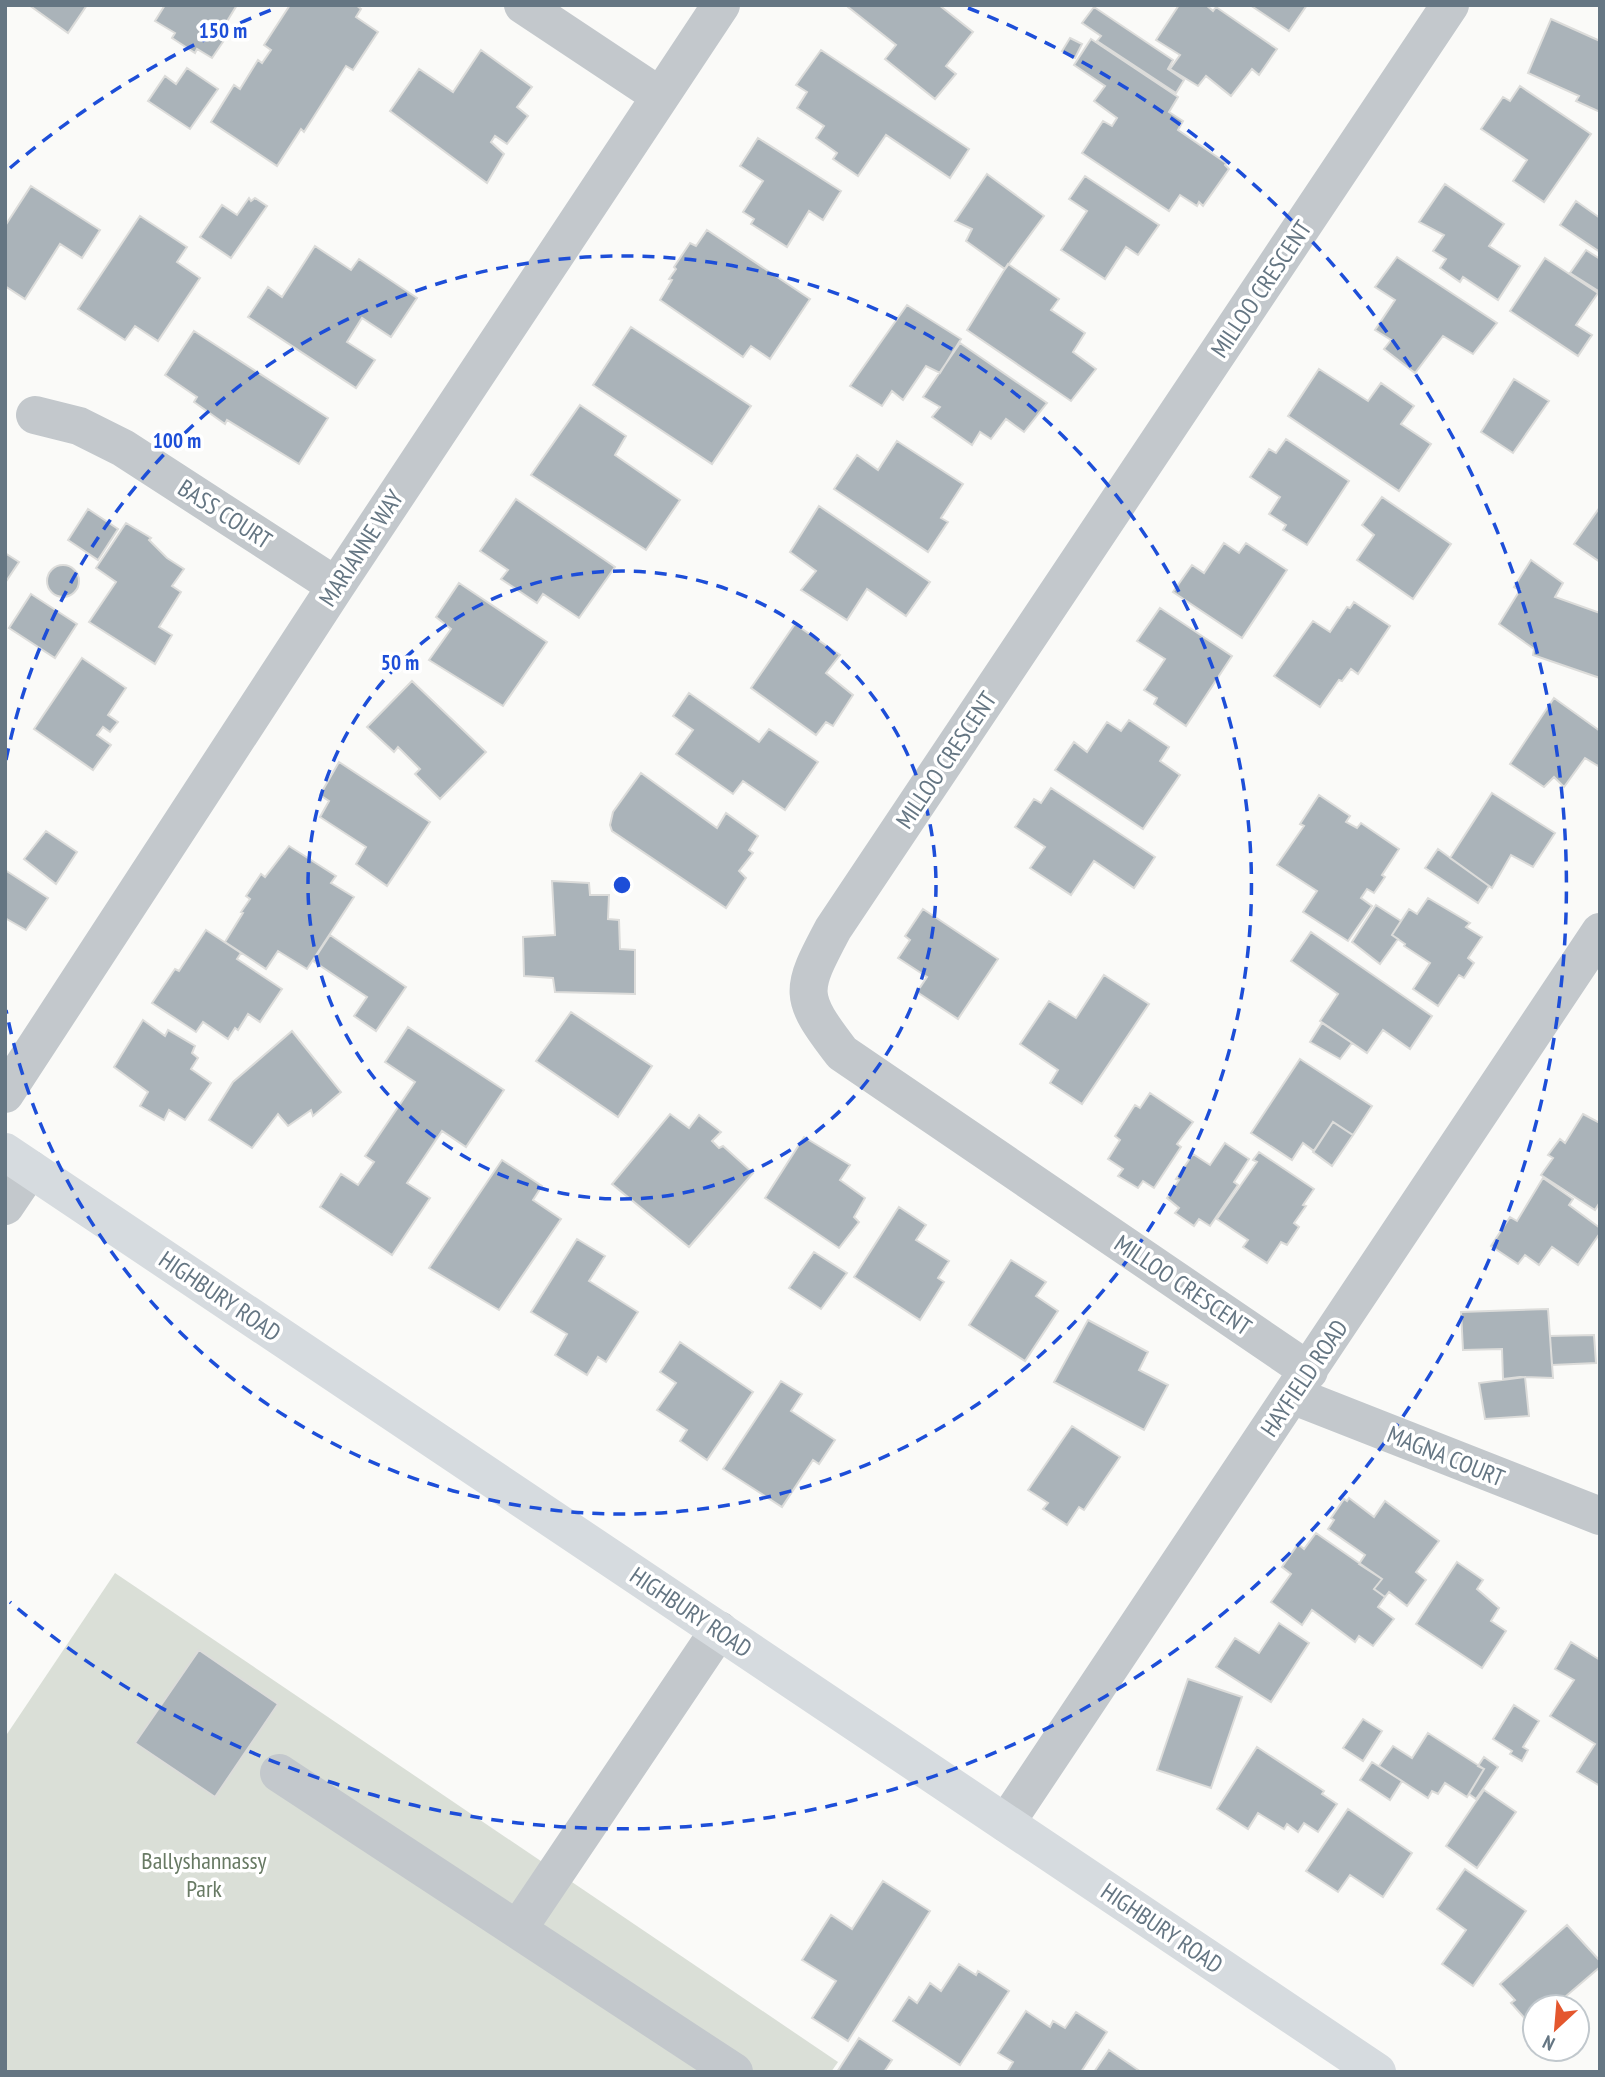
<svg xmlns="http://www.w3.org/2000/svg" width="1605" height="2077" font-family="'PT Sans Narrow',sans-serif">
<rect width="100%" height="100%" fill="#fafaf8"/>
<path fill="#dadfd7" d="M115 1573 838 2062 831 2072H5V1737Z"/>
<path fill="#aab3b9" stroke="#dcdcda" stroke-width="2" d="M29 5H87L68 33Z
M165 5H237L226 23 233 27 212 58 197 49 195 53 172 38 175 33 155 21Z
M290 5H356L361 9 356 17 378 32 353 70 346 66 304 132 301 129 277 166 211 122 234 85 240 89 258 60 262 63 271 50 264 45Z
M849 5H939L973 32 946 66 956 74 935 99 885 59 896 45 848 7Z
M1179 5H1206L1213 11 1216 7 1277 49 1259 75 1252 69 1231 96 1206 76 1198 86 1170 69 1180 55 1156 40Z
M1250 5H1307L1289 31Z
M1094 7 1173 60 1168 69 1184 80 1176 93 1097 41 1101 36 1082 23Z
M1551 19 1600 41V112L1576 101 1579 96 1528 73Z
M1070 38 1082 44 1075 58 1062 51Z
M1091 39 1178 97 1169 112 1183 121 1178 130 1226 163 1225 165 1229 169 1203 206 1199 202 1197 206 1180 195 1169 211 1082 153 1103 121 1112 126 1117 118 1094 101 1105 86 1074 65Z
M481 50 532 87 517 107 528 116 507 144 495 136 491 142 504 154 487 183 390 111 419 69 453 92Z
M821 50 969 149 950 178 886 135 858 176 833 159 837 153 816 138 824 126 797 108 807 92 796 85Z
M187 68 218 89 190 129 148 101 165 76 176 84Z
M1520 86 1591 134 1544 202 1513 181 1527 160 1481 129 1503 97 1510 101Z
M758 138 841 191 823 220 809 211 787 247 751 224 754 219 743 212 763 181 740 166Z
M987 174 1044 216 1005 269 966 241 972 229 955 221Z
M1085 176 1159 225 1138 255 1126 247 1105 279 1061 250 1087 211 1069 199Z
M1445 184 1504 224 1489 246 1520 266 1498 300 1463 277 1460 282 1440 268 1446 259 1433 251 1444 235 1419 222Z
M31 186 100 230 82 258 60 244 25 299 5 286V226Z
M249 198 251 201 255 198 267 206 231 258 200 237 222 205 237 215Z
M1576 201 1600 218V252L1560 225Z
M140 216 187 247 177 262 200 278 158 341 135 326 125 340 78 309Z
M707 230 810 299 770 359 751 346 743 357 660 300 672 280 669 279 676 269 674 267 690 243 696 246Z
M315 246 351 270 359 259 417 298 391 337 362 318 347 342 375 360 356 388 248 317 268 287 282 297Z
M1586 250 1600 259V292L1570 273Z
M1397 257 1497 323 1473 354 1443 336 1415 373 1384 349 1391 340 1375 330 1395 300 1375 287Z
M1545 258 1598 293 1576 325 1592 335 1578 356 1510 311Z
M1008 264 1059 299 1051 310 1085 333 1073 352 1096 369 1071 401 967 330Z
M907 305 961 339 940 373 926 366 903 400 892 391 882 406 850 386Z
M631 327 751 406 712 464 593 385Z
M194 331 328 418 299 464 227 420 225 424 194 402 197 397 165 375Z
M960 343 1047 403 1024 432 1006 419 991 439 980 432 972 445 932 417 940 407 923 397Z
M1319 369 1368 401 1381 383 1414 406 1401 424 1431 444 1399 491 1288 416Z
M1514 379 1549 401 1513 453 1481 432Z
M580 405 626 436 615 455 680 500 646 550 531 475Z
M1286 439 1349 481 1307 545 1283 530 1286 525 1269 514 1280 497 1250 477 1269 449 1276 453Z
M897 441 963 484 941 518 948 522 928 552 834 489 857 455 878 470Z
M1382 497 1451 544 1413 599 1357 560 1374 535 1362 525Z
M516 499 615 567 579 618 543 594 537 603 501 579 508 570 480 551Z
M819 506 930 582 906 616 867 589 847 620 801 590 816 571 790 552Z
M1600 507V562L1574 544Z
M88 509 118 529 98 560 68 540Z
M126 523 151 538 149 540 167 558 184 569 172 586 181 592 159 627 172 635 155 664 89 622 116 582 96 568Z
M1224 543 1239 553 1246 543 1287 570 1242 638 1173 592 1192 565 1204 573Z
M5 553 19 562 5 583Z
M1531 560 1563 583 1555 597 1600 613V678L1533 655 1534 649 1499 624 1520 590 1514 587Z
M47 581a16 16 0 1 1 32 0a16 16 0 1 1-32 0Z
M459 583 547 642 503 706 429 660 451 629 436 617Z
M31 594 77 624 55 658 9 628Z
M1354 602 1390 626 1358 674 1351 669 1342 681 1339 680 1320 707 1274 676 1313 621 1330 632 1347 607 1350 608Z
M1160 608 1232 656 1186 726 1154 704 1157 698 1144 690 1165 659 1137 641Z
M795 624 840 655 826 673 853 695 833 726 826 722 816 735 751 688Z
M82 658 126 688 108 715 118 722 110 732 103 727 97 735 111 745 93 770 34 729Z
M412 681 486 752 440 799 415 774 420 769 398 747 394 752 367 727Z
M689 693 759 742 769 729 818 762 785 810 743 781 733 794 676 754 693 730 673 716Z
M1554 698 1600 731V763L1598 766 1585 758 1564 787 1554 777 1544 787 1510 764Z
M1129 720 1169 747 1160 761 1180 775 1143 829 1055 770 1074 742 1087 752 1107 722 1121 731Z
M339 762 430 822 387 886 356 864 366 847 320 817 329 801 320 795Z
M641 773 717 828 726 813 758 836 749 850 753 853 739 871 746 878 726 908 612 831 610 825 613 812Z
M1051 788 1155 857 1134 888 1094 861 1071 895 1030 868 1045 847 1015 827 1034 799 1041 803Z
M1492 793 1555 833 1533 867 1511 855 1492 888 1450 858Z
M1319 795 1350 816 1346 822 1357 828 1361 823 1399 849 1382 875 1385 877 1374 893 1367 889 1361 898 1372 906 1348 941 1303 912 1317 891 1277 865 1304 826 1300 824Z
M46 831 77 852 56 884 24 859Z
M289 846 336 876 331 883 354 897 307 969 278 951 266 969 225 942 243 913 241 912 250 899 246 896 261 874 265 877Z
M1438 849 1489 886 1478 903 1425 868Z
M5 870 48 898 26 930 5 918Z
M552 881 589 883 590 895H609L608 919 619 920 620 949 635 950V994L555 992 553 978 524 976 523 937 555 935Z
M1428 898 1470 923 1466 927 1482 937 1468 958 1474 963 1464 978 1459 975 1438 1006 1413 989 1430 963 1404 946 1405 944 1392 935 1409 909 1417 914Z
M1376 905 1401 921 1392 935 1398 939 1380 964 1352 942Z
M923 909 998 959 958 1019 917 992 927 977 898 958 910 940 905 936Z
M206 930 241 953 237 959 282 989 260 1022 248 1014 238 1030 235 1028 228 1039 203 1022 196 1032 152 1003 175 969 179 971Z
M1311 932 1432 1016 1410 1049 1383 1030 1367 1053 1320 1021 1338 994 1291 961Z
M330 935 406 987 376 1031 354 1016 367 997 313 961Z
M1104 975 1149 1004 1082 1104 1050 1083 1058 1070 1020 1044 1049 1001 1076 1018Z
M571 1012 652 1066 618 1117 536 1061Z
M143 1020 165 1036 168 1030 195 1046 192 1053 198 1058 191 1069 211 1083 185 1120 169 1110 164 1120 140 1106 148 1092 114 1067Z
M1322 1023 1352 1043 1340 1059 1310 1042Z
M408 1027 504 1090 466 1147 442 1131 407 1183 430 1198 392 1255 320 1207 341 1174 358 1185 374 1162 365 1156 415 1082 385 1062Z
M292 1031 341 1092 313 1116 311 1110 288 1126 278 1114 252 1148 209 1120 233 1082Z
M1300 1059 1372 1106 1353 1135 1333 1122 1314 1151 1303 1143 1292 1160 1251 1133Z
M1150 1093 1193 1122 1177 1144 1181 1147 1154 1188 1143 1181 1138 1188 1118 1176 1123 1169 1108 1159 1120 1140 1115 1136 1135 1105 1140 1108Z
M670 1114 689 1128 699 1115 721 1132 712 1141 719 1148 723 1146 753 1173 689 1247 612 1184Z
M1583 1114 1600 1123V1202L1595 1210 1541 1175 1553 1158 1548 1155 1560 1139 1565 1143Z
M1333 1122 1353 1135 1332 1166 1313 1152Z
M804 1137 850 1165 840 1180 865 1198 854 1217 859 1222 839 1248 765 1198Z
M1225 1143 1249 1159 1234 1182 1238 1185 1210 1226 1199 1219 1194 1226 1175 1213 1179 1208 1167 1198 1179 1180 1176 1179 1193 1154 1210 1165Z
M1259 1152 1314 1189 1303 1205 1306 1206 1294 1223 1299 1227 1287 1245 1281 1242 1267 1263 1243 1247 1248 1240 1217 1219 1257 1162 1253 1160Z
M502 1160 542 1186 533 1200 561 1219 499 1310 429 1268Z
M1543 1178 1573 1199 1569 1205 1600 1228V1233L1578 1265 1552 1247 1539 1265 1525 1255 1518 1264 1491 1246 1510 1217 1517 1221Z
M899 1207 926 1225 916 1240 949 1261 938 1278 944 1282 920 1320 854 1277Z
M577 1239 605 1256 589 1281 638 1312 606 1362 598 1357 587 1375 555 1355 567 1334 531 1312Z
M814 1252 847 1273 821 1309 789 1288Z
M1011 1260 1046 1282 1036 1296 1058 1311 1025 1361 969 1325Z
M1548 1309 1553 1378 1520 1377 1503 1379 1502 1349 1463 1350 1461 1312Z
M1088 1320 1148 1352 1139 1370 1168 1385 1144 1430 1054 1382Z
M1594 1335 1596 1363 1552 1365 1550 1336Z
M680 1342 753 1392 707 1460 680 1441 687 1430 657 1410 676 1383 660 1372Z
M1525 1377 1529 1416 1485 1419 1479 1383Z
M781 1381 802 1394 791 1411 835 1440 819 1464 813 1460 782 1507 723 1469Z
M1072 1426 1120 1457 1084 1510 1079 1507 1067 1525 1043 1509 1048 1503 1028 1490Z
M1349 1498 1374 1517 1385 1501 1439 1541 1416 1572 1426 1580 1407 1606 1389 1592 1385 1597 1374 1589 1382 1579 1359 1564 1365 1555 1328 1529 1334 1520 1331 1518 1344 1499 1347 1501Z
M1316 1533 1382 1579 1374 1589 1385 1597 1378 1607 1394 1619 1373 1646 1359 1636 1355 1642 1312 1610 1302 1625 1271 1602 1291 1574 1282 1567 1298 1544 1304 1549Z
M1457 1562 1483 1580 1477 1589 1499 1608 1491 1621 1506 1631 1482 1668 1416 1624Z
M1279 1623 1309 1643 1271 1702 1216 1667 1235 1638 1259 1653Z
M1571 1642 1600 1660V1786L1577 1772 1595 1744 1550 1716 1574 1680 1555 1669Z
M199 1650 278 1704 215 1797 135 1743Z
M1188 1679 1242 1697 1211 1788 1157 1770Z
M1514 1705 1539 1721 1523 1747 1528 1750 1522 1761 1510 1754 1512 1751 1493 1739Z
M1363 1719 1382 1731 1363 1761 1343 1748Z
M1428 1733 1484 1769 1467 1797 1445 1783 1438 1794 1432 1791 1428 1798 1379 1766 1393 1746 1412 1758Z
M1257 1747 1324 1791 1322 1794 1337 1804 1318 1832 1304 1823 1298 1832 1287 1824 1284 1829 1258 1813 1248 1829 1217 1809Z
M1484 1757 1498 1767 1476 1799 1469 1794 1484 1769 1478 1766Z
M1372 1762 1402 1781 1390 1800 1360 1780Z
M1484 1790 1516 1812 1477 1868 1446 1846Z
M1348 1809 1412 1853 1383 1897 1350 1875 1338 1892 1306 1871Z
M1465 1869 1526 1911 1473 1986 1442 1964 1466 1930 1437 1909Z
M883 1881 930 1911 848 2041 812 2018 836 1981 802 1960 831 1915 852 1929Z
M1567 1925 1600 1961V1967L1558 2003 1554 1999 1545 2007H1535V2015L1528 2022 1511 2003 1515 2000 1500 1984Z
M959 1964 976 1975 978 1971 1009 1991 960 2065 893 2021 909 1997 917 2003 930 1983 941 1991Z
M1026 2011 1050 2027 1053 2021 1065 2028 1076 2012 1107 2032 1081 2072H1007L1013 2062 998 2053Z
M859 2038 892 2060 884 2072H837Z
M1109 2050 1141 2072H1094Z"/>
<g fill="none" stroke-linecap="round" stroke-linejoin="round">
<path stroke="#c3c8cc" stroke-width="38" d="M523 5 660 96
M35 415 79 426 123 448 336 586
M5 1094 336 586 721 5
M5 1206 30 1169
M1309 1371 842 1053C798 996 800 991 833 929L1450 5
M1292 1395 1600 1516
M279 1773 734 2072
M1006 1823 1600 932
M518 1929 719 1630"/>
<path stroke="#d6dbdf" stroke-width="38" d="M5 1152 1377 2072"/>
</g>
<g fill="none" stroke="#1d4ed8" stroke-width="3.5" stroke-dasharray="12 9">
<circle cx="622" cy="885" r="314"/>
<path d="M6 760A629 629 0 1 1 6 1010"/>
<path d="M10 168A943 943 0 0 1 276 8M968 8A943 943 0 1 1 10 1602"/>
</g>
<g text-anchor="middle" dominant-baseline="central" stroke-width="7" stroke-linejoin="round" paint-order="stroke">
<g font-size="24" fill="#657683" stroke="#fff">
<text transform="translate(1261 289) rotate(-56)">MILLOO CRESCENT</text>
<text transform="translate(225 514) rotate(33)">BASS COURT</text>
<text transform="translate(361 548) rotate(-57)">MARIANNE WAY</text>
<text transform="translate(946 760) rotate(-56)">MILLOO CRESCENT</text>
<text transform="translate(1183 1285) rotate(34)">MILLOO CRESCENT</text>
<text transform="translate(220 1296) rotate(34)">HIGHBURY ROAD</text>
<text transform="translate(1304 1378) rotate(-56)">HAYFIELD ROAD</text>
<text transform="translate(1446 1456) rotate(22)">MAGNA COURT</text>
<text transform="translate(691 1612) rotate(34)">HIGHBURY ROAD</text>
<text transform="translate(1162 1928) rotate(34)">HIGHBURY ROAD</text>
</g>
<g font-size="24" fill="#687a64" stroke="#fff">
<text x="204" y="1860">Ballyshannassy<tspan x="204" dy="28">Park</tspan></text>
</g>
</g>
<circle cx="622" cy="885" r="10" fill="#1d4ed8" stroke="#fff" stroke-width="3.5"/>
<g font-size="21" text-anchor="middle" font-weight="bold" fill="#1d4ed8" stroke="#fff" stroke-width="7" stroke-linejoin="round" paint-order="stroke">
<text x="223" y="38">150 m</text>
<text x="177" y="448">100 m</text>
<text x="400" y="670">50 m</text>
</g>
<rect width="1605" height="2077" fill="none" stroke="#657683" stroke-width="14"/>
<g transform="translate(1556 2028) rotate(206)"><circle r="33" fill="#ffffff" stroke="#c1c8cd" stroke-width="2"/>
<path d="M0-5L12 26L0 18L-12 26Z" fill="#e4572e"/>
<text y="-10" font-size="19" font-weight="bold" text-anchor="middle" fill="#657683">N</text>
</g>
</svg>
